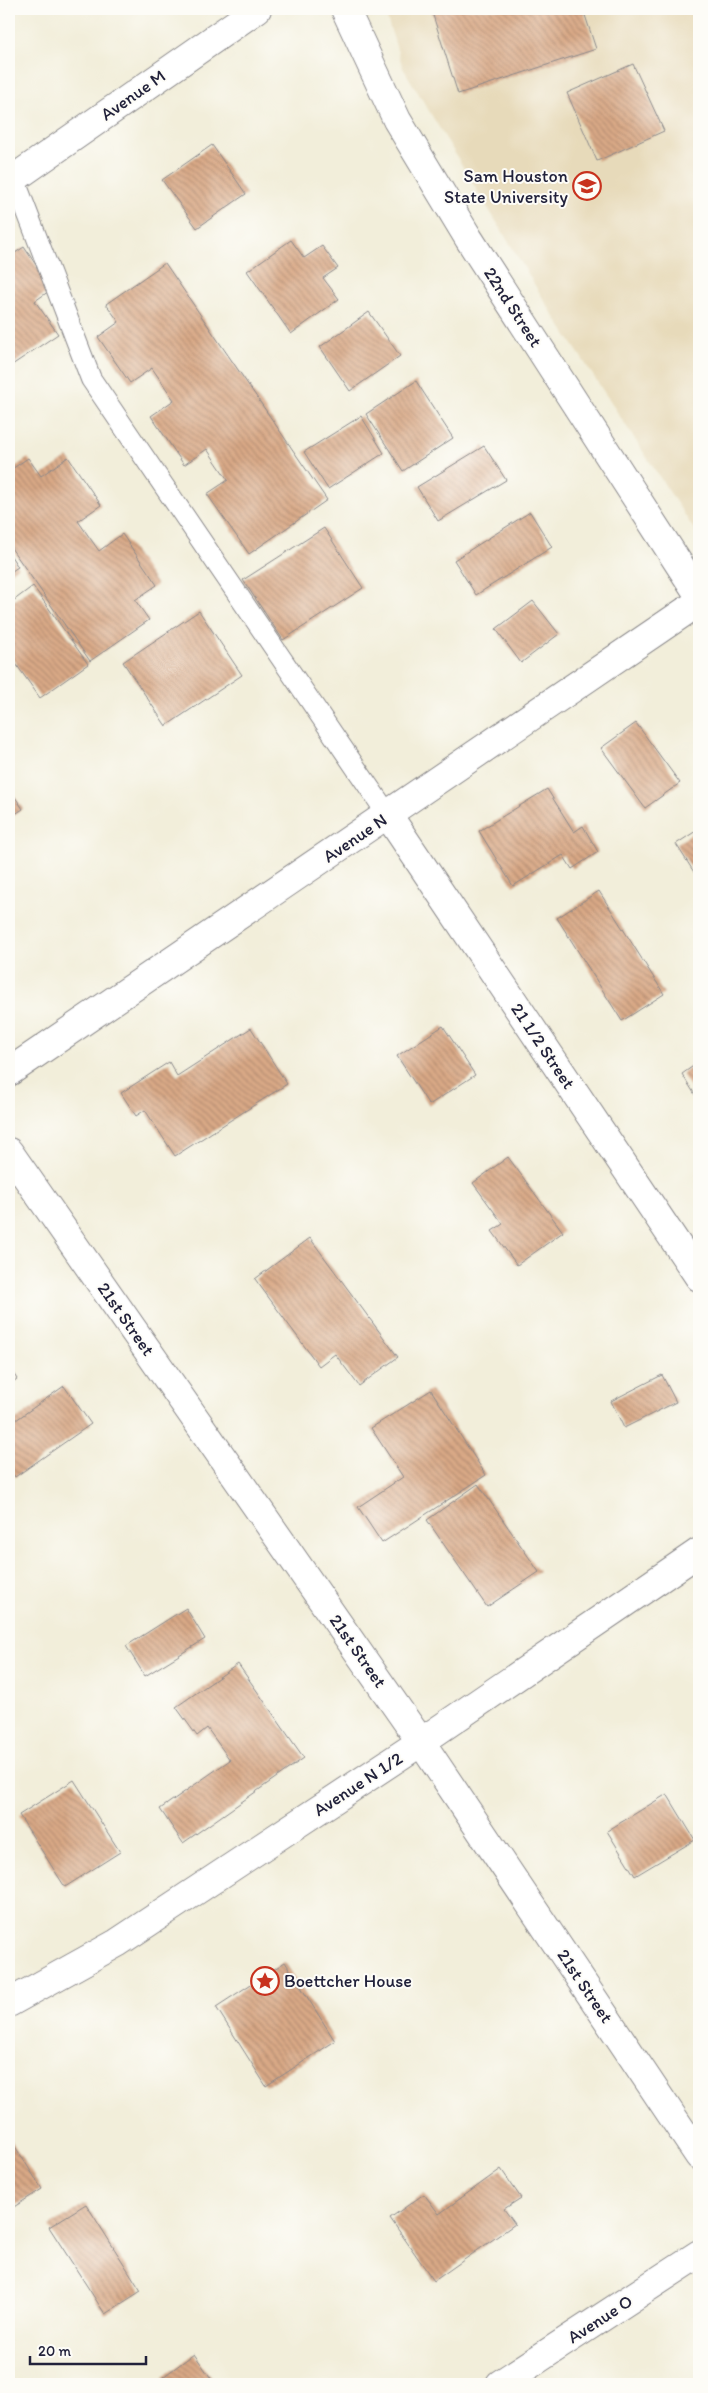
<svg xmlns="http://www.w3.org/2000/svg" width="708" height="2393" font-family="Itim,sans-serif">
<defs>
<pattern id="building-back-hatch" width="6" height="6" patternUnits="userSpaceOnUse" patternTransform="scale(1.25)"><rect width="6" height="6" fill="#d9a986"/><path d="M-1 5l2 2M0 0l6 6M5-1l2 2" fill="none" stroke="#b0896f"/></pattern>
</defs>
<rect width="100%" height="100%" fill="#fdfcf7"/>
<filter id="ink" filterUnits="userSpaceOnUse"><feTurbulence type="fractalNoise" baseFrequency=".02" numOctaves="2"/><feDisplacementMap in="SourceGraphic" scale="10" xChannelSelector="R" yChannelSelector="G"/><feConvolveMatrix kernelMatrix="1 2 1 2 8 2 1 2 1" color-interpolation-filters="sRGB"/></filter>
<filter id="wash" filterUnits="userSpaceOnUse"><feTurbulence type="fractalNoise" baseFrequency=".0096" numOctaves="4" result="noise"/><feDisplacementMap in="SourceGraphic" scale="20" xChannelSelector="R" yChannelSelector="G"/><feGaussianBlur stdDeviation="1.12" result="paint"/><feColorMatrix in="noise" values="0 0 0 0 0 0 0 0 0 0 0 0 0 0 0 0 0 1.4 0 .05"/><feComposite in="paint" operator="in"/></filter>
<g filter="url(#wash)">
<rect width="100%" height="100%" fill="#f2eeda"/>
<path fill="#e7daba" d="M384 9H699V537L547 305 403 68Z"/>
<g id="blocks">
<path fill="url(#building-back-hatch)" d="M431 9H583L596 49 458 94Z
M695 9H699V21Z
M633 64 664 131 597 161 567 93Z
M212 145 246 194 197 228 162 180Z
M291 240 304 258 322 246 338 268 323 278 339 299 291 334 247 271Z
M24 247 52 289 35 301 58 334 9 367V304L15 300 9 290V257Z
M165 263 327 500 249 554 207 494 228 480 207 449 184 465 151 416 174 400 152 368 130 383 98 337 119 322 106 304Z
M369 312 400 356 350 391 320 347Z
M416 381 453 438 403 471 366 414Z
M361 416 384 453 328 489 304 452Z
M484 446 506 480 438 521 417 487Z
M68 457 101 505 78 521 99 551 122 534 157 585 135 600 149 620 90 661 9 545V471L28 458 41 476Z
M530 512 552 547 476 595 454 560Z
M324 528 363 588 283 640 243 580Z
M9 553 18 567 9 573Z
M33 586 88 664 40 698 9 654V604Z
M533 601 559 634 521 663 496 629Z
M199 611 242 675 166 726 123 662Z
M636 723 680 783 645 808 601 748Z
M9 788 23 809 9 818Z
M547 789 574 832 583 826 598 852 572 869 563 855 513 886 479 831Z
M699 829V880L676 844Z
M599 891 664 994 622 1021 557 918Z
M443 1026 475 1075 429 1105 397 1056Z
M251 1028 287 1084 175 1156 145 1110 136 1116 121 1093 169 1062 177 1076Z
M699 1062V1101L682 1074Z
M508 1157 563 1232 517 1265 492 1231 503 1224 473 1183Z
M310 1238 398 1357 359 1386 335 1354 319 1366 255 1279Z
M9 1367 17 1379 9 1385Z
M662 1375 676 1402 624 1428 611 1401Z
M64 1386 91 1424 15 1477 9 1468V1425Z
M431 1390 486 1475 382 1543 358 1507 403 1477 371 1428Z
M478 1484 539 1572 487 1607 427 1520Z
M186 1608 205 1639 145 1676 126 1646Z
M238 1664 304 1758 183 1843 160 1809 230 1760 207 1728 197 1736 176 1707Z
M74 1780 120 1852 65 1887 19 1815Z
M667 1794 695 1840 635 1876 607 1831Z
M285 1962 335 2041 266 2086 216 2007Z
M9 2137 42 2189 9 2210Z
M501 2169 521 2198 504 2209 515 2224 434 2281 390 2218 424 2194 439 2214Z
M86 2204 141 2291 105 2314 49 2227Z
M194 2354 215 2384H168L163 2377Z"/>
</g>
</g>
<g filter="url(#ink)">
<use href="#blocks" fill-opacity="0" stroke="#8a888a" stroke-width="1"/>
<g fill="none" stroke-linecap="round" stroke-linejoin="round">
<defs>
<path id="lane" d="M14 178 91 379 388 815"/>
<path id="street" d="M345 9 397 120 469 239 699 595
M9 182 257 9
M388 815 699 1277
M9 1072 699 602
M9 1152 421 1742 699 2156
M9 2003 117 1943 421 1742 699 1552
M500 2384 699 2254"/>
</defs>
<use href="#lane" stroke="#8a888a" stroke-width="22"/>
<use href="#street" stroke="#8a888a" stroke-width="30"/>
<use href="#lane" stroke="#fff" stroke-width="20"/>
<use href="#street" stroke="#fff" stroke-width="28"/>
</g>
</g>
<defs>
<symbol id="university-ring" viewBox="-11 -11 22 22"><circle r="9.5" fill="#fdfcf7" stroke="#c8321e" stroke-width="1.5"/><path d="M0-5L7-2L0 1L-7-2ZM-4 1L0 2.5L4 1V4Q0 6-4 4Z" fill="#c8321e"/></symbol>
<symbol id="sight-ring" viewBox="-11 -11 22 22"><circle r="9.5" fill="#fdfcf7" stroke="#c8321e" stroke-width="1.5"/><path d="M0-6L1.8-2.2L6-1.7L2.9 1.2L3.7 5.4L0 3.3L-3.7 5.4L-2.9 1.2L-6-1.7L-1.8-2.2Z" fill="#c8321e"/></symbol>
</defs>
<g fill-rule="evenodd">
<use href="#university-ring" x="571" y="170" width="32" height="32"/>
<use href="#sight-ring" x="249" y="1965" width="32" height="32"/>
</g>
<g text-anchor="middle" dominant-baseline="central" stroke-width="4" stroke-linejoin="round" paint-order="stroke">
<g font-size="18" fill="#22223b" stroke="#fdfcf7">
<text transform="translate(133 95) rotate(-35)">Avenue M</text>
<text transform="translate(513 307) rotate(57)">22nd Street</text>
<text transform="translate(355 838) rotate(-34)">Avenue N</text>
<text transform="translate(543 1046) rotate(56)">21 1/2 Street</text>
<text transform="translate(126 1319) rotate(55)">21st Street</text>
<text transform="translate(358 1651) rotate(55)">21st Street</text>
<text transform="translate(358 1784) rotate(-33)">Avenue N 1/2</text>
<text transform="translate(585 1986) rotate(56)">21st Street</text>
<text transform="translate(600 2319) rotate(-33)">Avenue O</text>
</g>
<g font-size="18" fill="#22223b" stroke="#fdfcf7" text-anchor="end">
<text x="568" y="176">Sam Houston<tspan x="568" dy="21">State University</tspan></text>
<text x="284" y="1981" text-anchor="start">Boettcher House</text>
</g>
</g>
<rect width="708" height="2393" fill="none" stroke="#fdfcf7" stroke-width="30"/>
<path d="M30 2356v8h116v-8" fill="none" stroke="#22223b" stroke-width="2.5"/>
<text x="38" y="2356" font-size="15" fill="#22223b" stroke="#fdfcf7" stroke-width="4" paint-order="stroke">20 m</text>
</svg>
